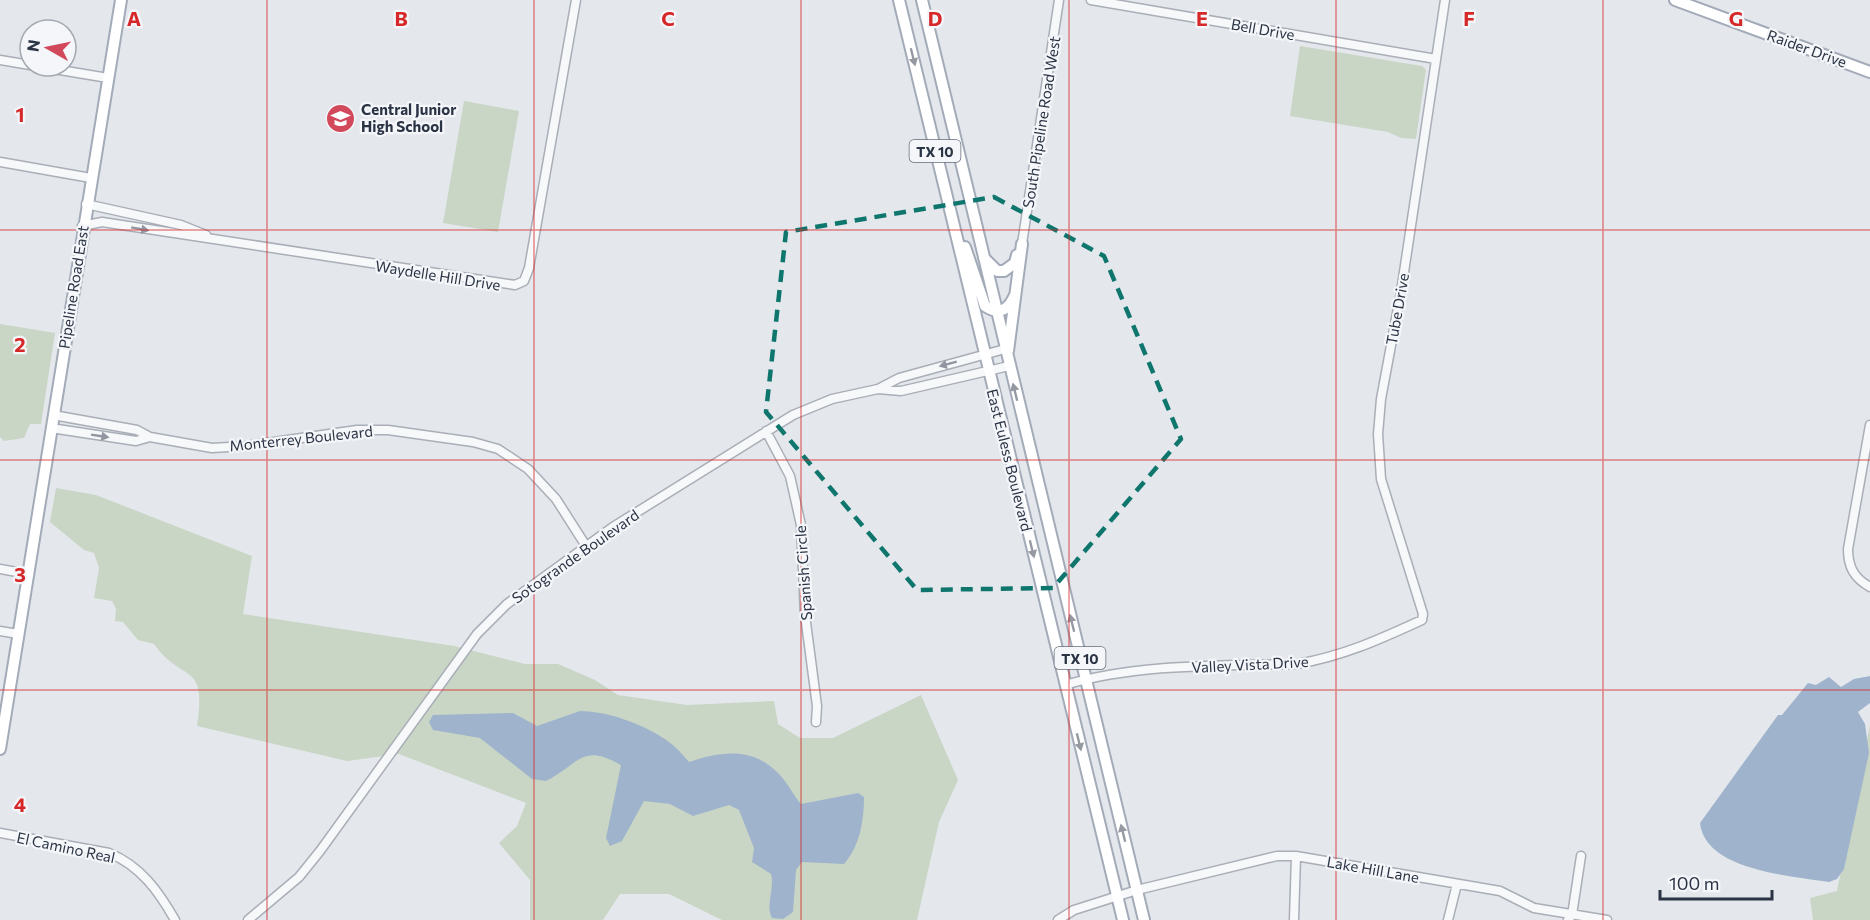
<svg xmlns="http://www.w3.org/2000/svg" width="1870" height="920" font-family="Commissioner,sans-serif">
<rect width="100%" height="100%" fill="#e4e7ec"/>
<path fill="#c9d6c5" d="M1300 46 1422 66 1426 70 1416 139 1401 138 1388 132 1290 116Z
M464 101 519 111 498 232 443 223Z
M0 324 55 333 41 424H30L24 438 4 441 0 437Z
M56 488 96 495 252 556 243 614 454 646 525 664H558L595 680 618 695 687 705 774 701 778 724 800 738H833L921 695 958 780 939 822 917 920H722L669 894H620L603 920H530V880L499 843 517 826 526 803 399 754 347 761 197 726C207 659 183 685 154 644L138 640 123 622 115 621 116 609 112 601 94 598 99 568 94 553 84 550 50 522Z
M1870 725V920H1813L1810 898 1837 891Z"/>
<path fill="#9fb4cc" d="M1870 676V703L1858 712 1865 724 1869 753 1844 869 1837 879 1829 882C1793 876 1705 871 1700 823L1778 715H1782L1808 683 1816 685 1829 677 1841 687 1854 679Z
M580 711C608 711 646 725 669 742 676 747 683 755 689 762 723 751 753 747 779 774 788 783 793 795 801 804L858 793 864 797C864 820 860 846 844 864L802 862 796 870 793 912 783 919 772 918C765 905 775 889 771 874L752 862 754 848 739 810 729 805 693 816 670 804 644 801 622 841 610 846 606 838 621 765C581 743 581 763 546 781L532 779 480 738 433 730 429 722 433 715 513 713 537 726Z"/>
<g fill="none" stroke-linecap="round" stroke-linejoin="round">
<defs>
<path id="minor" d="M1091 0 1436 59
M0 60 30 65
M36 66 108 78
M0 162 91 178
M86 204 181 225 206 235
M82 226 102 222 515 285 524 281 529 268 576 0
M1022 244 1059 0
M878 389 901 391 1009 366
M53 415 137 430 150 437
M1870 425 1848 549C1848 567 1854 578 1870 587
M51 428 136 441 150 437 212 448 246 446 357 430H388L473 442 498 449 528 469 556 499 586 546
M766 431 790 476 801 525 805 615 817 706 816 722
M0 569 28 574
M0 631 18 634
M1065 685C1139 663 1222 666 1298 664 1346 655 1378 640 1422 620L1423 614 1381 479 1378 434 1381 399 1401 292 1445 0
M0 833 109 853C141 866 159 892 175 920
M248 920 299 877 320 851 477 634 507 604 613 527 793 415 832 399 878 389 899 378 1005 349
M1058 920 1074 910 1137 890 1277 856H1296L1500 891 1534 908 1607 920
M1294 920 1296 856
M1448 920 1457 884
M1568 920 1572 915 1581 856"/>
<path id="major" d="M899 0 1123 920
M922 0 1144 920
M1675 0 1870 72
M965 247 985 306C1000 316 1009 309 1015 295
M984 258 997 271H1004L1015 263 1017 255
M1008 351 1022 244
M0 749 121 0"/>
</defs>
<use href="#minor" stroke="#a9aeb7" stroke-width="11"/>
<use href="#major" stroke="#a3abb8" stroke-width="14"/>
<use href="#minor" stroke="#f7f8fa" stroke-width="8"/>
<use href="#major" stroke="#fff" stroke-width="10"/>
</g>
<defs><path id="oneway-solid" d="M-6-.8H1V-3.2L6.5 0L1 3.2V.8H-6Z" transform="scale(1.5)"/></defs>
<g fill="#959aa2">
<use href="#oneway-solid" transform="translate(913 57) rotate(76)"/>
<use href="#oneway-solid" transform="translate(1015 392) rotate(-104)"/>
<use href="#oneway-solid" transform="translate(1032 549) rotate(76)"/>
<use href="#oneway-solid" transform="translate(1072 623) rotate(-104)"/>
<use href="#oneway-solid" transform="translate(1079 742) rotate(76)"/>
<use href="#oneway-solid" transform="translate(1123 833) rotate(-104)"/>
</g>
<g fill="#9196a0">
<use href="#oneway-solid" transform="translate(140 229) rotate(10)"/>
<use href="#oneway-solid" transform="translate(948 364) rotate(165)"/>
<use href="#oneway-solid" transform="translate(100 436) rotate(9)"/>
</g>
<path fill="none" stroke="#0f766e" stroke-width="4.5" stroke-dasharray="12 8" stroke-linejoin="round" d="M994 197 1104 256 1181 439 1053 588 917 590 766 412 786 232Z"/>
<path fill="none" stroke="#d62828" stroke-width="1.5" stroke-opacity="0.55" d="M267 0V920M534 0V920M801 0V920M1069 0V920M1336 0V920M1603 0V920M0 230H1870M0 460H1870M0 690H1870"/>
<defs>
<symbol id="school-disc" viewBox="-11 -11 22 22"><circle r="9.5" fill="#d1495b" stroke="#f4f6f9"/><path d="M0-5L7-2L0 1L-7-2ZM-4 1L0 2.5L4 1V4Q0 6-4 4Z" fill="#fff"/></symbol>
</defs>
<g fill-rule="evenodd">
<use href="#school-disc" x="324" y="102" width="33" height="33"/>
</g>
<g text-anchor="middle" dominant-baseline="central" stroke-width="4.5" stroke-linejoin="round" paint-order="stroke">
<g fill="#f4f6f9" stroke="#676e7b" stroke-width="1.5">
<rect x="909.5" y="140" width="51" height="22" rx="4.5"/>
<rect x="1054.5" y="647" width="51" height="22" rx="4.5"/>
</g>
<g font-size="14" font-weight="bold" fill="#2b3445">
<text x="935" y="151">TX 10</text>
<text x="1080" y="658">TX 10</text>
</g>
<g font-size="15" fill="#2b3445" stroke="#f4f6f9">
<text transform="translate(1263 29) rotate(10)">Bell Drive</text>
<text transform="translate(1807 48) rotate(20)">Raider Drive</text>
<text transform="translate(1041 122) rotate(-81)">South Pipeline Road West</text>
<text transform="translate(438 275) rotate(9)">Waydelle Hill Drive</text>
<text transform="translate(73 287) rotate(-81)">Pipeline Road East</text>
<text transform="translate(1397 309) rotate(-80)">Tube Drive</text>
<text transform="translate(301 438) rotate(-6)">Monterrey Boulevard</text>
<text transform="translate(1010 460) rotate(76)">East Euless Boulevard</text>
<text transform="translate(575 556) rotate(-35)">Sotogrande Boulevard</text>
<text transform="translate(803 573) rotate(-94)">Spanish Circle</text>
<text transform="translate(1250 664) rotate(-3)">Valley Vista Drive</text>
<text transform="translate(66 847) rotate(12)">El Camino Real</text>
<text transform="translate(1373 869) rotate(10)">Lake Hill Lane</text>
</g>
<g font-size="15" font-weight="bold" fill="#2b3445" stroke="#f4f6f9" text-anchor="start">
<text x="361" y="109">Central Junior<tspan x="361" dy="17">High School</tspan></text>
</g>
</g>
<g font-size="20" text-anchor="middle" font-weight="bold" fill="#d62828" stroke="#f4f6f9" stroke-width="4.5" stroke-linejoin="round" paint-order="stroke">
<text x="134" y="26">A</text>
<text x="401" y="26">B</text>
<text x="668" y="26">C</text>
<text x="935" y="26">D</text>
<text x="1202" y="26">E</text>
<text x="1469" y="26">F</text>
<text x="1736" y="26">G</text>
<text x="20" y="122">1</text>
<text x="20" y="352">2</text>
<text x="20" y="582">3</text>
<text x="20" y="812">4</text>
</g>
<g transform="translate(48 48) rotate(279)"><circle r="28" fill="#f4f6f9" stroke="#a4a8b1" stroke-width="1.5"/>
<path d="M0-4.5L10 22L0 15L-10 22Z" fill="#d1495b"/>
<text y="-9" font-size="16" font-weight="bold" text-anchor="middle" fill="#2b3445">N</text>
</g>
<path d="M1660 890v9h112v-9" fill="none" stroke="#2b3445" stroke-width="3"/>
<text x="1669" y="890" font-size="18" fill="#2b3445" stroke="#f4f6f9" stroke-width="4.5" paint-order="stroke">100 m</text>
</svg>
